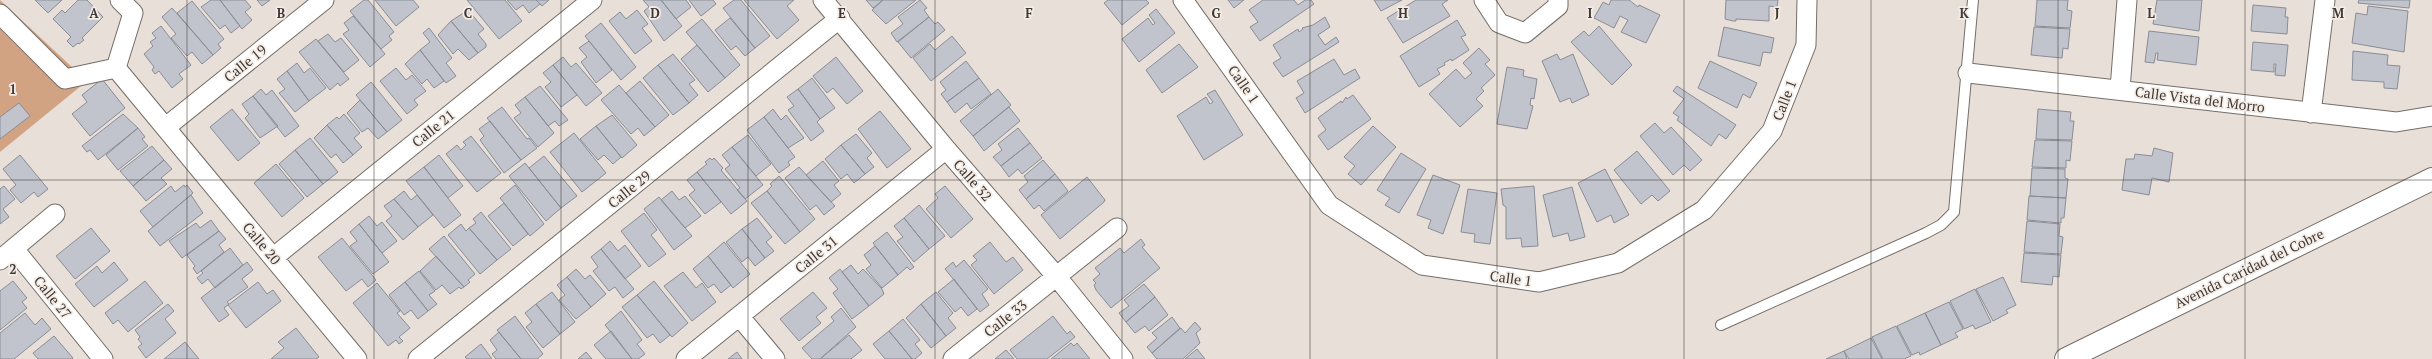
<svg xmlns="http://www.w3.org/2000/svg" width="2432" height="359" font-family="'PT Serif',serif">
<rect width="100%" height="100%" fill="#e8dfd8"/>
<path fill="#d2a382" d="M0 0 87 81 0 152Z"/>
<path fill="#c1c4cd" stroke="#8a8d95" d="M35 0H62L48 13Z
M78 0H87L103 17 82 38 84 40 79 44 78 43 73 47 67 41 71 37 53 19 62 10 65 13Z
M211 0H220L240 26 231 33 225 25 220 29 201 7Z
M220 0H245L251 7 245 12 252 20 242 29Z
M257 0H270L262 6Z
M364 0H368L394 32 389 36 392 40 381 49 350 11Z
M375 0H413L419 7 396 26Z
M467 0H505L522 21 499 39Z
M507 0H536L540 4 529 13 523 5 516 10Z
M536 0H549L542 6Z
M643 0H661L682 26 664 41 644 11 649 7Z
M661 0H686L691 7 676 19Z
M689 0H713L716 4 701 16Z
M734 0H741L770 36 755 48 723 8Z
M744 0H794L787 6 799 20 777 39Z
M866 0H883L873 8Z
M883 0H916L886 24 872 10Z
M920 0 927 8 924 10 929 17 897 42 891 33 903 24 898 17Z
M1108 0H1146L1149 3 1122 25 1104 3Z
M1228 0H1244L1234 8Z
M1263 0H1294L1298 5 1305 0H1311L1314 4 1260 41 1250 27 1258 22 1249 10Z
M1374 0H1402L1381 11Z
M1416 0H1448L1442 4 1450 16 1403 43 1387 18Z
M1611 0H1629L1638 7 1639 5 1660 15 1646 43 1621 32 1628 20 1620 16 1614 28 1594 18 1603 2 1609 5Z
M1726 0H1778L1777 7 1769 6V21L1736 19V21H1733L1725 19Z
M2037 0H2068L2067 10 2072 11 2070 28 2035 26Z
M2157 0H2202L2199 31 2153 24Z
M2359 0H2410L2409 8 2358 3Z
M192 1 224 39 218 44 221 48 213 55 177 13Z
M2253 5 2286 8 2285 17H2288L2287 34 2251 31Z
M2368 6 2408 11 2404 52 2352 43 2356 13 2367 15Z
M172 8 213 55 202 64 192 52 187 56 171 38 176 34 162 17Z
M1156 9 1175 33 1139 62 1122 39 1148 18 1153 25 1155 23 1149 15Z
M468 10 484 29 478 34 486 44V47L478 53 451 21Z
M637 10 648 24 642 28 652 41 635 54 609 21 620 12 626 19Z
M353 16 385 54 370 67 343 34 349 30 344 23Z
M929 17 935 24 938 22 945 30 911 58 898 42Z
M1325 17 1330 27 1318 35 1325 45 1336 37 1339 42 1283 77 1273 63 1281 58 1273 45 1298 29 1299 32 1303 29 1302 28 1313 25Z
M730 18 755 48 745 56 736 46 731 50 715 30Z
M702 19 740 65 725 78 686 32Z
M1457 20 1466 35 1461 37 1469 50 1452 61 1451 59 1444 63 1445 65 1437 69 1440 74 1419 87 1400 56Z
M451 21 478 53 469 60 458 49 453 54 438 35Z
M601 23 636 67 621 80 585 36Z
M161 26 191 65 179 74 183 79 172 88 159 71 155 74 152 70 154 67 144 54 153 46 150 42 156 38 152 33Z
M1599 26 1632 65 1612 85 1571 42 1584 31 1589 36Z
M1724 27 1774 38 1771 53 1763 52 1760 66 1718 56Z
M2034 27 2070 29 2068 49 2063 48 2062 58 2031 55Z
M429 28 452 58 446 63 456 76 446 83 420 50 430 42 423 33Z
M2149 31 2199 37 2196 65 2157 60 2158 53H2156L2154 63 2145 62Z
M328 34 335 42 341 38 359 60 344 72 318 41Z
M952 36 966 53 931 81 913 58 930 44 935 50Z
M316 39 349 79 340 86 338 83 330 90 299 52Z
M589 41 612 70 596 83 581 62 587 57 579 48Z
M2253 42 2288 45 2285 76 2275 75 2276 64H2274V72L2251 70Z
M1179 44 1198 67 1162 93 1146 70Z
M697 45 725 78 708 92 681 59Z
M1479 48 1490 60 1485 64 1495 75 1481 88 1484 91 1476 99 1483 106 1460 127 1429 94 1456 69 1465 79 1472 73 1463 63Z
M420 50 444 81 434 88 427 79 422 84 405 64Z
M2353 51 2388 55 2387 65 2400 66 2397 89 2384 88V82L2352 80Z
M673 54 695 80 689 84 698 95 689 103 658 65Z
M1557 54 1560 60 1573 54 1589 95 1572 103 1570 98 1560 102 1542 61Z
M563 57 571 67 576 63 602 93 586 106 553 65Z
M836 57 863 91 847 104 833 88 827 93 813 76Z
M1334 59 1344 75 1355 69 1360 78 1305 113 1296 98 1304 93 1297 81Z
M966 61 979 78 947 102 941 94 946 90 940 82Z
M1710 61 1757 83 1750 98 1743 94 1737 108 1698 88Z
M297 63 304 73 310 68 326 88 309 101 287 71Z
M553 65 577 95 561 107 545 87 551 82 543 73Z
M658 65 689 103 673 115 643 78Z
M1507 67 1524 70 1523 76 1537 79 1534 99 1531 98 1530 105 1533 106 1527 129 1497 124Z
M396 68 406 80 412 75 426 91 414 100 418 105 407 114 380 81Z
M287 71 309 101 295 112 279 93 285 89 277 79Z
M812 78 835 108 820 119 798 89Z
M979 78 991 94 971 109 967 103 955 113 947 102Z
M102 79 125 108 90 136 72 114 87 102 82 95Z
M640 81 669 115 655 127 626 93Z
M371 82 402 120 387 132 356 95Z
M619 85 655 127 644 136 638 128 631 134 601 100Z
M540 86 568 120 559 126 555 121 548 126 525 97Z
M1677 86 1736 125 1726 139 1719 134 1711 146 1677 120 1679 117 1673 113 1684 99 1673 91Z
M261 89 266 95 272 90 299 126 285 137 253 96Z
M798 89 820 119 817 122 824 131 811 141 788 110 794 106 787 97Z
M998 89 1011 105 973 136 960 121Z
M1215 90 1243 135 1204 160 1177 116 1206 97 1210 104 1213 102 1207 94Z
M1353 95 1371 119 1328 150 1318 136 1326 130 1318 118 1341 101 1342 103 1346 97 1347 99Z
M253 96 278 126 260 138 245 118 249 114 242 104Z
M525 97 554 133 538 147 514 118 521 113 515 105Z
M360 100 387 132 378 139 368 128 362 132 347 113Z
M19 103 30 116 0 139V117Z
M502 107 527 139 529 138 537 148 521 160 487 118Z
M1009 107 1020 121 984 151 973 136Z
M232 109 260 143 238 161 210 127Z
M773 109 781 120 786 115 804 138 788 148 764 117Z
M2038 109 2071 112 2070 121H2074L2072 140 2036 139Z
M880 111 911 149 887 168 858 129Z
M123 114 138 128 98 160 90 150 87 152 82 146Z
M344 114 360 133 354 138 362 147 353 155 327 125 337 117 339 119Z
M612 115 637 145 622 158 596 126Z
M764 117 795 157 788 162 790 165 779 173 747 130Z
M490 121 521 160 504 173 480 140 484 136 479 129Z
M1655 123 1664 133 1671 127 1702 160 1690 171 1684 165 1673 175 1640 136Z
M327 125 353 155 343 163 336 154 331 158 314 138Z
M596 126 621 157 613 164 604 155 598 160 580 139Z
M1373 126 1396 147 1361 185 1348 174 1355 166 1344 157Z
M138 128 145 137 142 139 148 146 118 170 106 155Z
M1018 128 1030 143 1001 166 993 157 1002 150 998 144Z
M574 133 606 173 582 192 550 152Z
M856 134 872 153 867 158 874 167 865 174 841 145Z
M748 135 771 164 756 176 732 147Z
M471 136 501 173 477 192 446 154 457 145 461 150 466 145 463 142Z
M310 138 338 172 323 184 295 150Z
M2035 140 2072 141 2070 161 2066 160V168L2032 167Z
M1030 143 1042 158 1022 174 1018 169 1009 177 1001 166Z
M841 145 865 174 854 183 847 174 841 179 825 159Z
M152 146 164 160 133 186 120 171Z
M732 147 763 185 745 199 737 190 740 188 725 169 730 165 722 155Z
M2154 148 2173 153 2169 182 2152 178 2149 195 2122 190 2126 159H2134L2135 154 2152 156Z
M295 150 323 184 307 197 279 164Z
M1637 151 1670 191 1658 201 1652 195 1641 204 1614 170Z
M1401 153 1426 169 1399 213 1385 205 1390 198 1377 190Z
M20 155 48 189 38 197 34 192 21 203 10 190 16 185 3 169Z
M439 155 463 186 448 198 424 167Z
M544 156 577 196 561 208 529 168Z
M710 158 712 160 714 158 723 168 721 170 747 201 731 214 697 172 707 164 705 162Z
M164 160 172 169 161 178 167 184 146 201 133 186Z
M1043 160 1055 174 1026 199 1019 190 1028 182 1024 176Z
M823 161 839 181 834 185 841 194 831 202 806 175Z
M525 163 561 208 546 221 509 176Z
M276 164 304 198 282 217 254 183Z
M424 167 461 215 444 228 406 181Z
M799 167 835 206 824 215 816 205 810 210 785 178Z
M2032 168 2065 169V178L2068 179 2066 198 2030 196Z
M1605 169 1629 215 1614 223 1611 215 1597 222 1578 183Z
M697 172 721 202 705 214 689 195 695 190 687 180Z
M1055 174 1068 191 1044 211 1039 205 1034 209 1026 199Z
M1433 175 1460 185 1443 234 1428 228 1431 220 1417 215Z
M779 176 815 219 800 232 767 191 772 186 770 184Z
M1087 177 1105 200 1104 202 1060 239 1041 215Z
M184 185 185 187 187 185 193 193 153 227 140 211 171 186 175 192Z
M515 185 544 224 530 236 500 198Z
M4 186 15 199 3 209 9 217 0 224V189Z
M945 186 973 219 951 238 926 209 938 198 935 194Z
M1534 186 1538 246 1522 247 1521 238 1506 239V207L1503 205 1501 189Z
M1572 187 1585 237 1570 241 1568 233 1553 237 1543 195Z
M1468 189 1497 193 1490 244 1474 242 1475 234 1461 232Z
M404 191 411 200 417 195 433 215 418 227 394 199Z
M672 191 679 200 685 196 701 216 685 228 661 200Z
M767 191 800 232 785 244 751 203Z
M191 195 203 213 160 246 148 231Z
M2029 196 2066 198 2064 218H2061V223L2027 220Z
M659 197 692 236 674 250 644 209Z
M394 199 418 227 403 240 386 221 392 216 384 206Z
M504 203 528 234 513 246 488 216Z
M919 205 945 236 929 249 904 218Z
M481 212 511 249 497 260 469 228 476 223 473 219Z
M644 213 657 230 651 235 666 254 649 267 621 231Z
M369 216 377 226 382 222 397 241 382 253 359 224Z
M757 218 772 237 766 242 774 251 765 258 742 229Z
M904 218 929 249 914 262 897 241 903 237 894 226Z
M211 220 219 231 182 258 169 241 196 223 200 228Z
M2027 221 2060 224 2059 236 2063 237 2061 254 2024 252Z
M359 224 389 262 373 274 350 246 357 241 350 232Z
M461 224 466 231 469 228 497 260 480 274 448 235Z
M91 228 110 251 75 279 56 256Z
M742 229 765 258 755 266 748 257 742 262 726 242Z
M219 231 226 239 219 245 224 252 197 274 193 268 195 266 187 255Z
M887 232 914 267 910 270 907 267 898 275 873 243Z
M444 236 475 274 468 280 470 282 464 287 429 249Z
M342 238 376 280 368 287 362 279 346 291 318 257Z
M1141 239 1145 245 1142 247 1160 268 1111 308 1096 290 1094 285 1096 283 1093 280 1100 274 1095 268 1120 248 1124 253Z
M610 241 618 251 625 245 641 266 625 279 601 249Z
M724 242 750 274 733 288 708 256Z
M990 242 1006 262 1013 257 1023 270 994 294 971 265 977 260 973 256Z
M875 246 898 275 882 288 866 269 871 265 864 255Z
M230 248 243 265 215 288 208 279 202 284 197 278 203 273 201 271Z
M601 249 634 289 623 298 615 287 609 291 593 271 598 267 591 257Z
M2024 253 2061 255 2059 277 2053 276 2052 285 2021 282Z
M436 256 464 287 461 289 459 287 450 294 442 285 436 290 420 271Z
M708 256 731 285 721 293 714 284 708 288 693 269Z
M964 260 988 289 982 294 989 305 980 312 945 269 953 262 956 267Z
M114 262 128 280 94 307 75 284 97 266 102 273Z
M247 262 253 270 242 279 248 287 227 302 229 304 224 308 229 315 219 322 201 298Z
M851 265 858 274 863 269 882 289 884 294 869 306 842 272Z
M576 269 585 279 590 275 606 294 591 307 567 277Z
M840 269 869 306 852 319 833 293 838 289 829 278Z
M419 271 435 291 429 295 437 304 428 311 405 282Z
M683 272 696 288 702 283 716 302 692 321 664 286Z
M567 277 591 307 576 319 559 300 565 295 557 285Z
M2003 277 2016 305 2006 310 2008 313 1993 321 1976 289Z
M954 279 977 309 968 316 961 307 955 312 938 292Z
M13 281 27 298 22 302 27 308 0 330V291Z
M145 281 163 303 128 332 118 320 113 324 105 313Z
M654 281 688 323 672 337 637 295Z
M258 282 267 294 273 290 281 301 246 328 228 305Z
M405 282 428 311 418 319 411 310 404 315 389 295Z
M377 283 400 311 397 313 410 328 399 337 403 341 399 344 396 340 388 346 353 303Z
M1144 284 1155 297 1126 322 1119 313 1129 306 1124 300Z
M1975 289 1991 322 1975 329 1973 325 1964 329 1950 301Z
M552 292 575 322 560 334 536 304Z
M813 292 827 308 816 317 821 323 799 341 780 319Z
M936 292 953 313 948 318 956 328 946 336 921 304Z
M637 295 670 335 660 343 653 334 647 338 622 307Z
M1155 297 1168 315 1149 331 1145 326 1135 333 1126 322Z
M1949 302 1963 329 1955 333 1958 337 1941 345 1925 313Z
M168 304 174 311 165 319 176 333 146 358 138 347 142 344 138 339 140 337 135 330Z
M536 304 560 334 543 348 526 327 532 322 525 313Z
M921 304 946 336 931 348 906 318Z
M841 308 856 327 820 359H812L802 348 834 321 831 317Z
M621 311 642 340 637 344 645 354 638 359H632L605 325Z
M25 313 35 325 42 318 51 329 14 359H0V333Z
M1925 313 1941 345 1920 355 1919 352 1912 355 1897 326Z
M515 316 543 354 537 359H521L497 330Z
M1053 316 1067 334 1070 331 1075 337 1047 359H1017L1010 350Z
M1172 317 1180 328 1152 353 1147 347 1157 338 1152 333Z
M903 319 920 340 915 344 922 353 915 359H912L889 331Z
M1195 322 1201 329 1196 333 1200 343 1183 359H1157L1152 353 1181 328 1185 333Z
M1896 326 1911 356 1904 359H1883L1872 337Z
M296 328 319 357 316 359H271L284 348 278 342Z
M611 331 632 359H606L594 345Z
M889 331 912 359H885L873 344Z
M499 332 521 359H496L492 354 497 350 490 340Z
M849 335 862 350 851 359H820Z
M54 336 73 358 71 359H38L33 353Z
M1871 338 1882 359H1849L1844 351Z
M185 342 199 359H164Z
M1071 343 1074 346 1077 343 1090 359H1051Z
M481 344 492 359H467L465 357Z
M1197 349 1205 359H1185Z
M1006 350 1014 359H995Z
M1844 351 1847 359H1826Z
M586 352 592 359H578Z
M737 352 742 359H728Z"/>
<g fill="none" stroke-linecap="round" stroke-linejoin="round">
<defs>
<path id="lane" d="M1721 325 1926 233 1941 225 1954 212 1973 0"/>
<path id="street" d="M120 0 133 13 116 68 357 359
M823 0 946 149 1057 277 1123 359
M1183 0 1329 205 1422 265 1539 282 1618 263 1704 210 1772 131 1806 45 1807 0
M1484 0 1499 23 1525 33 1558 6V0
M0 14 65 79 116 68
M1968 73 2396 122 2432 116
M2120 89 2127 0
M2311 113 2325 0
M166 127 324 0
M14 249 103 359
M274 257 592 0
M0 260 55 214
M739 316 775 359
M418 359 840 18
M686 359 946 149
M953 359 1117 228"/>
<path id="secondary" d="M2066 359 2432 179"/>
</defs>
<use href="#lane" stroke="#756d67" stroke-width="12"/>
<use href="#street" stroke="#756d67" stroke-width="21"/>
<use href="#secondary" stroke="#756d67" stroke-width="24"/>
<use href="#lane" stroke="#fff" stroke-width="10"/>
<use href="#street" stroke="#fff" stroke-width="19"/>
<use href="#secondary" stroke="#fff" stroke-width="22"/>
</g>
<path fill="none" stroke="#3e3a38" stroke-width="1" stroke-opacity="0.55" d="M187 0V359M374 0V359M561 0V359M748 0V359M935 0V359M1122 0V359M1310 0V359M1497 0V359M1684 0V359M1871 0V359M2058 0V359M2245 0V359M0 180H2432"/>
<g text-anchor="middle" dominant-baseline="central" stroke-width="3.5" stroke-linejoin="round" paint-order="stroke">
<g font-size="14" fill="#3e3a38" stroke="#f5ece5">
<text transform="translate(245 63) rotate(-39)">Calle 19</text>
<text transform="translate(1244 84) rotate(55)">Calle 1</text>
<text transform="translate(2200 99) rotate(7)">Calle Vista del Morro</text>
<text transform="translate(1784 100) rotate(-69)">Calle 1</text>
<text transform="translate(433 128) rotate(-39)">Calle 21</text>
<text transform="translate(973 180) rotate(49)">Calle 32</text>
<text transform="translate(629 189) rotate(-39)">Calle 29</text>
<text transform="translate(262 243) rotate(50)">Calle 20</text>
<text transform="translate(816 254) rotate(-39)">Calle 31</text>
<text transform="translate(2249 268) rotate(-26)">Avenida Caridad del Cobre</text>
<text transform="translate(1511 278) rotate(8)">Calle 1</text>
<text transform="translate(53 297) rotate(51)">Calle 27</text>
<text transform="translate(1005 318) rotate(-38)">Calle 33</text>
</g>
</g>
<g font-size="13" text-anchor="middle" font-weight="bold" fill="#3e3a38" stroke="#f5ece5" stroke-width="3.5" stroke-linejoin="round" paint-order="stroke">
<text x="94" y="18">A</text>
<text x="281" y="18">B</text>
<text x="468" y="18">C</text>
<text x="655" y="18">D</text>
<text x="842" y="18">E</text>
<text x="1029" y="18">F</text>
<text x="1216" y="18">G</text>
<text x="1403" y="18">H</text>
<text x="1590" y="18">I</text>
<text x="1777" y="18">J</text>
<text x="1964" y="18">K</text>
<text x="2151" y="18">L</text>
<text x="2338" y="18">M</text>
<text x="13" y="94">1</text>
<text x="13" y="274">2</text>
</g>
</svg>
